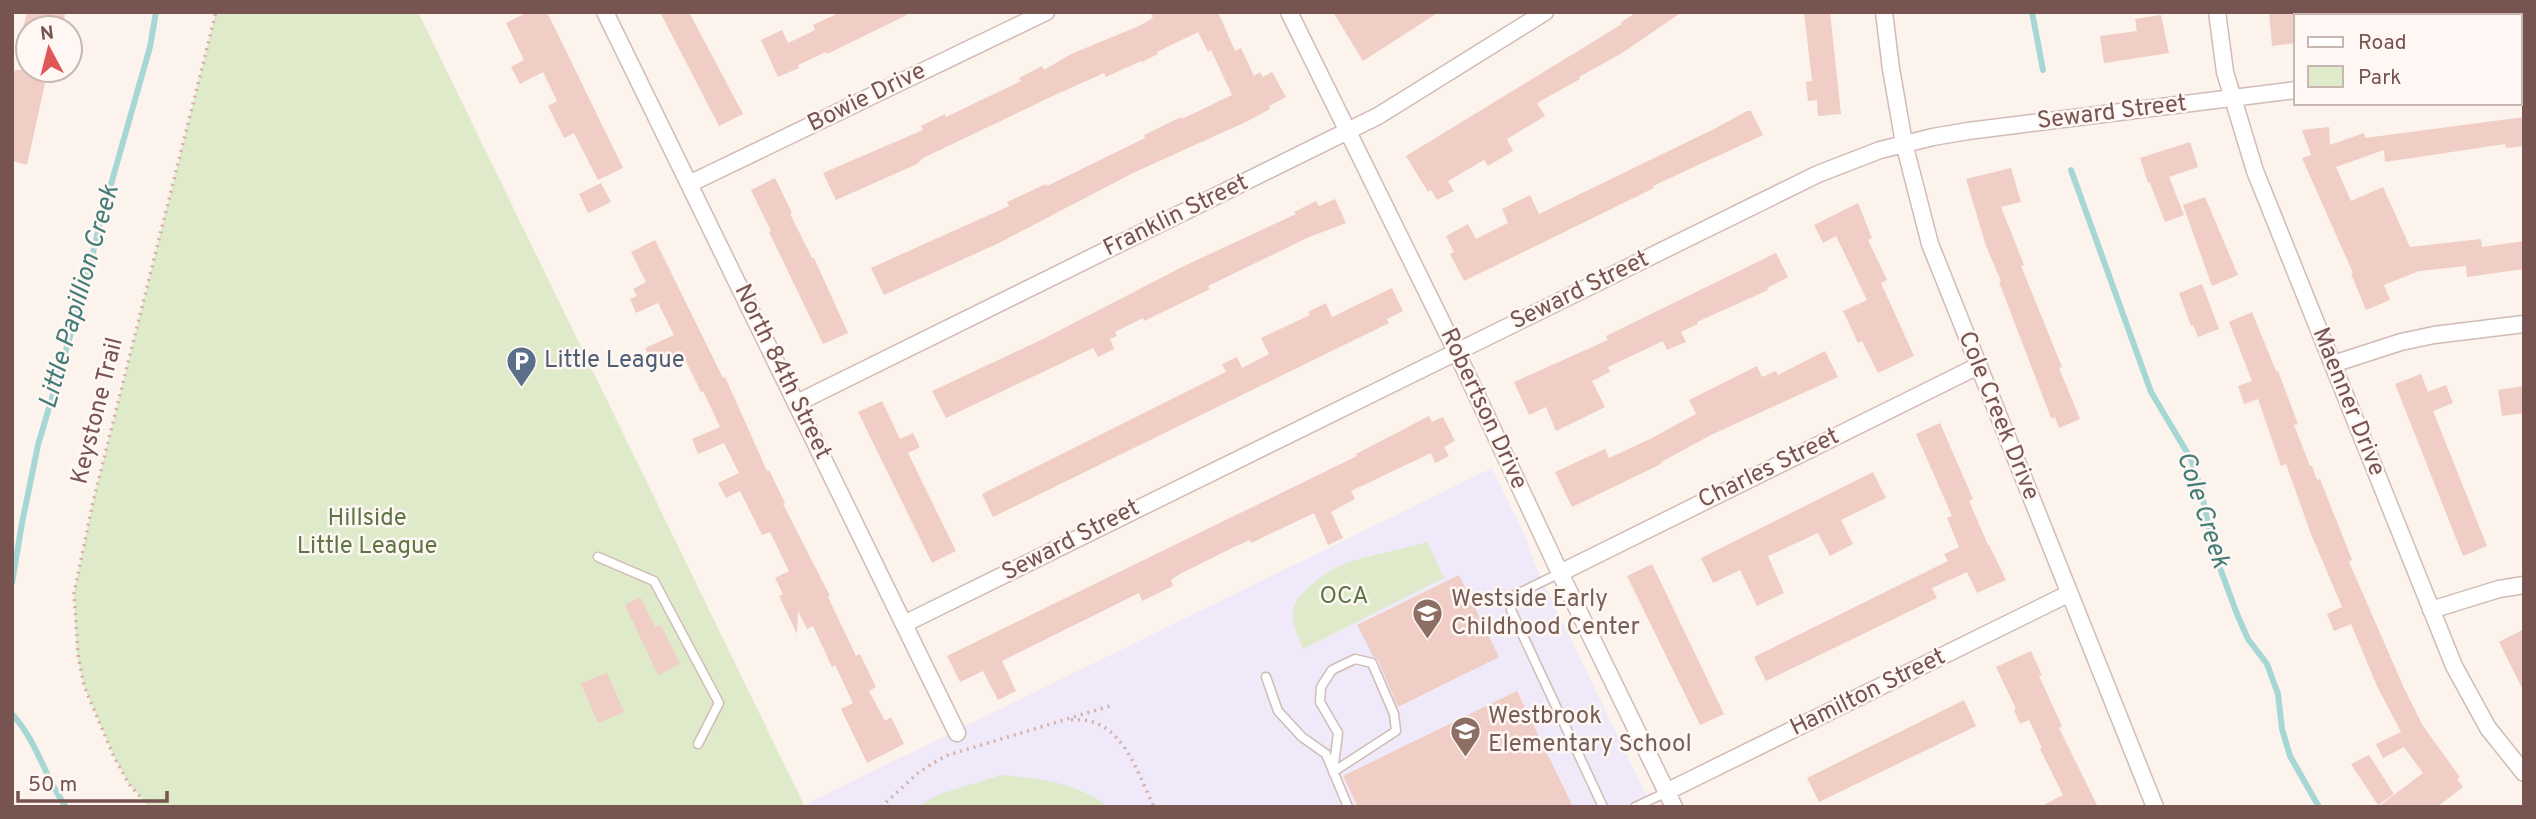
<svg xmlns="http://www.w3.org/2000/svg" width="2536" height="819" font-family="Overpass,sans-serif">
<rect width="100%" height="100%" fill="#fcf3ed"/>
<path fill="#efe9f9" d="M1492 468 1527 540 1535 565 1652 807 804 805Z"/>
<path fill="#deeaca" d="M216 12H418L805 807H149L129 784 114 757 84 686 77 655 74 593 93 502Z
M1427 542 1444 578 1303 649C1298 636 1290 621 1294 607 1298 594 1324 573 1337 567 1362 556 1400 550 1427 542Z
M1001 775C1039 779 1077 782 1108 807H917L938 795Z"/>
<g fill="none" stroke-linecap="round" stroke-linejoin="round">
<path stroke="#a7d7d4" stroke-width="6" d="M2032 12 2043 70
M2071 170 2151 392 2191 459 2201 490 2214 552 2237 614 2248 639 2267 664 2278 694 2282 729 2290 756 2319 807
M12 583 22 523 38 445 84 289 102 216 150 47 156 12
M12 714C37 741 45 778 66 807"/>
</g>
<path fill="#f0cdc5" d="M27 12H65L64 28H23Z
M528 12H547L623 168 598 180 574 133 564 138 548 106 557 101 543 72 520 84 511 67 524 60 506 23Z
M660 12H689L743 114 719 126Z
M841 12H913L827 54 826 52 798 65 799 68 778 77 761 40 782 30 788 43 815 30 813 25Z
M1150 12H1218L1235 51 1241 48 1254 76 1260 72 1263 77 1272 72 1286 97 1269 106 1270 109 1248 121 1133 173 999 243 884 295 871 268 1009 206 1007 202 1046 184 1047 186 1145 138 1144 135 1181 117 1182 119 1232 95 1211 50 1208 52 1198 32 1157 52 1158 54 1142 62 1141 61 1106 77 1104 73 1055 95 923 158 917 164 836 200 823 173 923 130 921 126 945 114 946 117 1021 81 1019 78 1042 66 1044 70 1071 54 1139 26 1153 18Z
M1333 12H1439L1363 61Z
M1637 12H1682L1622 53 1579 77 1580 79 1537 103 1545 116 1507 139 1513 151 1488 166 1484 160 1448 181 1454 191 1437 200 1431 190 1428 192 1406 156 1622 24 1621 22Z
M1804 12H1830L1841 114 1818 116 1817 100 1808 101 1806 82 1812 81Z
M2269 12H2296V43L2272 46Z
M2161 15 2169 53 2104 63 2100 36 2137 31 2135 19Z
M15 70H48L27 165 12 161V81Z
M1747 111H1751L1763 135 1653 186 1654 188 1464 281 1450 254 1454 252 1446 236 1468 224 1476 239 1508 223 1502 209 1530 195 1539 214 1716 128Z
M2524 117V146L2506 148 2505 144 2385 162 2384 150 2336 167 2351 201 2383 187 2410 247 2481 239 2482 247 2524 241V269L2467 277 2466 266 2419 271 2384 285 2390 300 2366 310 2351 274 2353 273 2302 158 2311 155 2302 130 2329 127 2330 145 2364 133 2365 138Z
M2190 142 2198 167 2169 177 2184 215 2165 222 2150 183H2148L2140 158Z
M2011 168 2021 202 2001 207 2024 265 2021 266 2062 367 2059 368 2080 419 2059 428 2055 417 2051 418 1999 282 2001 281 1986 246 1966 179Z
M775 178 792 213 790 214 812 258H814L848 333 823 344 769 232 771 231 751 190Z
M601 183 611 202 588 213 579 194Z
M2205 197 2238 275 2212 286 2183 205Z
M1335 199 1346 223 1307 238 1208 286 1210 289 1144 321 1143 318 1115 332 1117 336 1110 339 1114 349 1098 357 1093 348 946 418 932 391 1043 339 1184 266 1296 214 1294 212 1316 201 1319 206Z
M1858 203 1872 238 1868 240 1887 280 1881 283 1914 356 1878 373 1862 341 1858 343 1843 311 1867 300 1836 236 1823 243 1814 225Z
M655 240 723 378 725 377 767 471 769 470 785 503 783 504 830 596 828 597 856 656 860 654 876 687 869 691 885 721 891 717 904 744 867 763 841 709 853 703 835 665 832 667 813 626 807 629 798 611 797 634 779 596 783 594 775 578 789 571 770 532 762 535 740 491 726 498 718 483 739 473 724 443 698 454 692 439 720 427 703 391 701 392 681 351 652 364 645 348 674 335 658 303 636 313 630 299 637 296 633 289 646 282 631 252Z
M1776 253 1788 277 1767 288 1768 290 1697 322 1698 324 1681 332 1686 342 1667 350 1663 341 1608 367 1610 372 1592 381 1605 407 1556 431 1546 407 1529 415 1514 382 1608 340 1606 336Z
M2202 284 2219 329 2198 337 2193 325 2191 326 2179 293Z
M1392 288 1403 311 1387 319 1389 323 993 517 982 494 1226 372 1222 364 1237 357 1242 368 1269 354 1261 338 1310 315 1308 312 1326 303 1332 317Z
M2252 312 2276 371H2278L2298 424 2294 425 2310 466H2312L2317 480 2320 479 2352 560 2349 562 2404 688 2423 726 2460 777 2457 779 2463 787 2437 807H2378L2423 773 2404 747 2383 758 2376 744 2401 732 2377 686 2351 624 2334 631 2327 614 2342 607 2311 534 2286 464 2281 466 2258 399 2244 404 2238 386 2252 381 2229 322Z
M1825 351 1838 377 1711 435 1661 462V464L1572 507 1555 472 1605 449 1609 458 1650 439 1696 414 1689 400 1757 366 1762 377 1776 371 1778 375Z
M2421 374 2428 392 2446 385 2453 403 2433 411 2487 546 2463 556 2395 384Z
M2524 386V413L2502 416 2498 390Z
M882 401 900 439 913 433 920 447 908 453 956 551 932 563 858 412Z
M1429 416 1432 422 1443 417 1455 441 1444 447 1449 456 1435 463 1431 453 1351 491 1355 499 1331 512 1343 538 1328 545 1314 513 1251 543 1250 540 1232 548 1180 574 1171 580 1173 586 1142 601 1139 593 1002 661 1016 691 998 700 983 671 960 682 947 656 1357 456 1356 454Z
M1940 423 1973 499 1969 501 1988 545H1989L2006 580 1977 593 1967 572 1932 588 1937 598 1766 681 1754 657 1948 561 1944 554 1959 547 1947 518 1952 516 1916 434Z
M1873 472 1886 498 1841 520 1853 544 1830 556 1818 533 1768 556 1784 593 1757 606 1740 570 1713 583 1701 558Z
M1652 564 1724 714 1700 725 1627 576Z
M1459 575 1499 657 1398 707 1378 660 1373 656 1357 625Z
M640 597 655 627 661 625 680 664 658 675 625 605Z
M2524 629V692L2499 642Z
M2031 651 2042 675 2039 676 2062 726 2059 728 2098 807H2040L2063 795 2040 749 2042 748 2029 720 2020 724 2014 710 2016 709 1996 667Z
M607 673 624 712 598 723 581 683Z
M1517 691 1573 807H1358L1343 776Z
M1964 700 1976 726 1819 802 1807 778Z
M2369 755 2394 794 2378 805 2351 764Z"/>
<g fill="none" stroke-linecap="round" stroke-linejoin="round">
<defs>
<path id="service" d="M598 557 654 581 719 703 698 744
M1560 573 1513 596 1511 610 1603 807
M1355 659 1372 663 1394 714 1396 731 1333 772 1338 733 1320 702 1321 687 1332 670Z
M1266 677 1278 711 1302 737 1326 754 1348 807
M1635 807 1667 792"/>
<path id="minor" d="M605 12 957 733
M1289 12 1456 351 1560 573 1674 807
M1884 12 1891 69 1904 143 1930 244 2155 807
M2217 12 2225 72 2255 171 2454 666 2488 728 2524 773
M2520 62H2524
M689 184 1046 12
M2333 364 2401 342 2434 335 2524 324
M797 403 1378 116 1545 12
M1560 573 1978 366
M2431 610 2499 589 2524 585
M904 624 1818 174 1880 150 1933 137 1968 131 2296 90
M1668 791 2068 594"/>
</defs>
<use href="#service" stroke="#d1bbb4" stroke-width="11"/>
<use href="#minor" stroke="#d1bbb4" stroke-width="19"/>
<path stroke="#d6afa7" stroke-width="3.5" stroke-dasharray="2 5" stroke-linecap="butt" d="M1071 720C1121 715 1136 770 1154 807
M149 807 129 784 114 757 84 686 78 655 74 593 93 502 216 12
M881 807 919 772 945 756 1110 706"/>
<use href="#service" stroke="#fff" stroke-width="8"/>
<use href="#minor" stroke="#fff" stroke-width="16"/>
</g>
<defs>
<symbol id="parking-pin" viewBox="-11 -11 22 30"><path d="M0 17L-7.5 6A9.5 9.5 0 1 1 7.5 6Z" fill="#5c6f8a" stroke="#fef7f3"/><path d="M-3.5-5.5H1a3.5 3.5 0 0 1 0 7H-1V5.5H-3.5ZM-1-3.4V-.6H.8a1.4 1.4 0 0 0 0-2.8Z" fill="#fff"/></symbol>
<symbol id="school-pin" viewBox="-11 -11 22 30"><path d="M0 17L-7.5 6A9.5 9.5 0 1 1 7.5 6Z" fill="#8d6e63" stroke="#fef7f3"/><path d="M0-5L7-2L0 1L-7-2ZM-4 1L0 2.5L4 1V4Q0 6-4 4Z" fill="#fff"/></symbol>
</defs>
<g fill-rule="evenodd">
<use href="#parking-pin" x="504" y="344" width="35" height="47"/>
<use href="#school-pin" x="1410" y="596" width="35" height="47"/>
<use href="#school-pin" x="1448" y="714" width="35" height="47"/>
</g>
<g text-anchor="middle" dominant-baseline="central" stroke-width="5" stroke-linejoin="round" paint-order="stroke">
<g font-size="24" fill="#77544f" stroke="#fef7f3">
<text transform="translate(867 98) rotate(-26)">Bowie Drive</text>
<text transform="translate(2112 113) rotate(-7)">Seward Street</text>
<text transform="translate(1176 216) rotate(-26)">Franklin Street</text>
<text transform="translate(1580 291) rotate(-26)">Seward Street</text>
<text transform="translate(782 372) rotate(64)">North 84th Street</text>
<text transform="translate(2348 402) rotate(68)">Maenner Drive</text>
<text transform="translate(1483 409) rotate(65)">Robertson Drive</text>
<text transform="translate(98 411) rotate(-76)">Keystone Trail</text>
<text transform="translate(1998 416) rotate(68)">Cole Creek Drive</text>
<text transform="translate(1769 469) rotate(-26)">Charles Street</text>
<text transform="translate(1071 541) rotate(-27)">Seward Street</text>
<text transform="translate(1868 693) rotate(-26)">Hamilton Street</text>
</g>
<g font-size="24" fill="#4e5e75" stroke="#fef7f3" text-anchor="start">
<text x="544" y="361">Little League</text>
</g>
<g font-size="24" fill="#5e7644" stroke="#fef7f3">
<text x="367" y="519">Hillside<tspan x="367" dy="28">Little League</tspan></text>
<text x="1344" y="597">OCA</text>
</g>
<g font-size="24" fill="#785e54" stroke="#fef7f3" text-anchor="start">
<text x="1451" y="600">Westside Early<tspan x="1451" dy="28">Childhood Center</tspan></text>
<text x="1488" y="717">Westbrook<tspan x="1488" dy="28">Elementary School</tspan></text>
</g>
<g font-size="26" font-style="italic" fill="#427c78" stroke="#fef7f3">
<text transform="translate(80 297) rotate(-74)">Little Papillion Creek</text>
<text transform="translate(2202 510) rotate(72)">Cole Creek</text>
</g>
</g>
<rect width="2536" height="819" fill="none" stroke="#77544f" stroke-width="28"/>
<rect x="2294" y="14" width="228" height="91" fill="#fef7f3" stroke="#c8b6b1" stroke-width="2"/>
<rect x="2308" y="37" width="35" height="10" fill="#ffffff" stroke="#c8b6b1" stroke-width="2"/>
<text x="2358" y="49" font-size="21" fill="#77544f">Road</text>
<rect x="2308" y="66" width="35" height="21" fill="#deeaca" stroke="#c8b6b1" stroke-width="2"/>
<text x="2358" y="84" font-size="21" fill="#77544f">Park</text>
<g transform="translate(49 49) rotate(353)"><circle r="33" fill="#fef7f3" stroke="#c8b6b1" stroke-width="2"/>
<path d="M0-5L12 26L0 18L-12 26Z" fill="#df5858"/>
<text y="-10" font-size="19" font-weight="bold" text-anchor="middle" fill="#77544f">N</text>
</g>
<path d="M18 791v10h149v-10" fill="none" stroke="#77544f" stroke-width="3.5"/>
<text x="28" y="791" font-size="21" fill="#77544f" stroke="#fef7f3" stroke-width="5" paint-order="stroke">50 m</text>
</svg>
